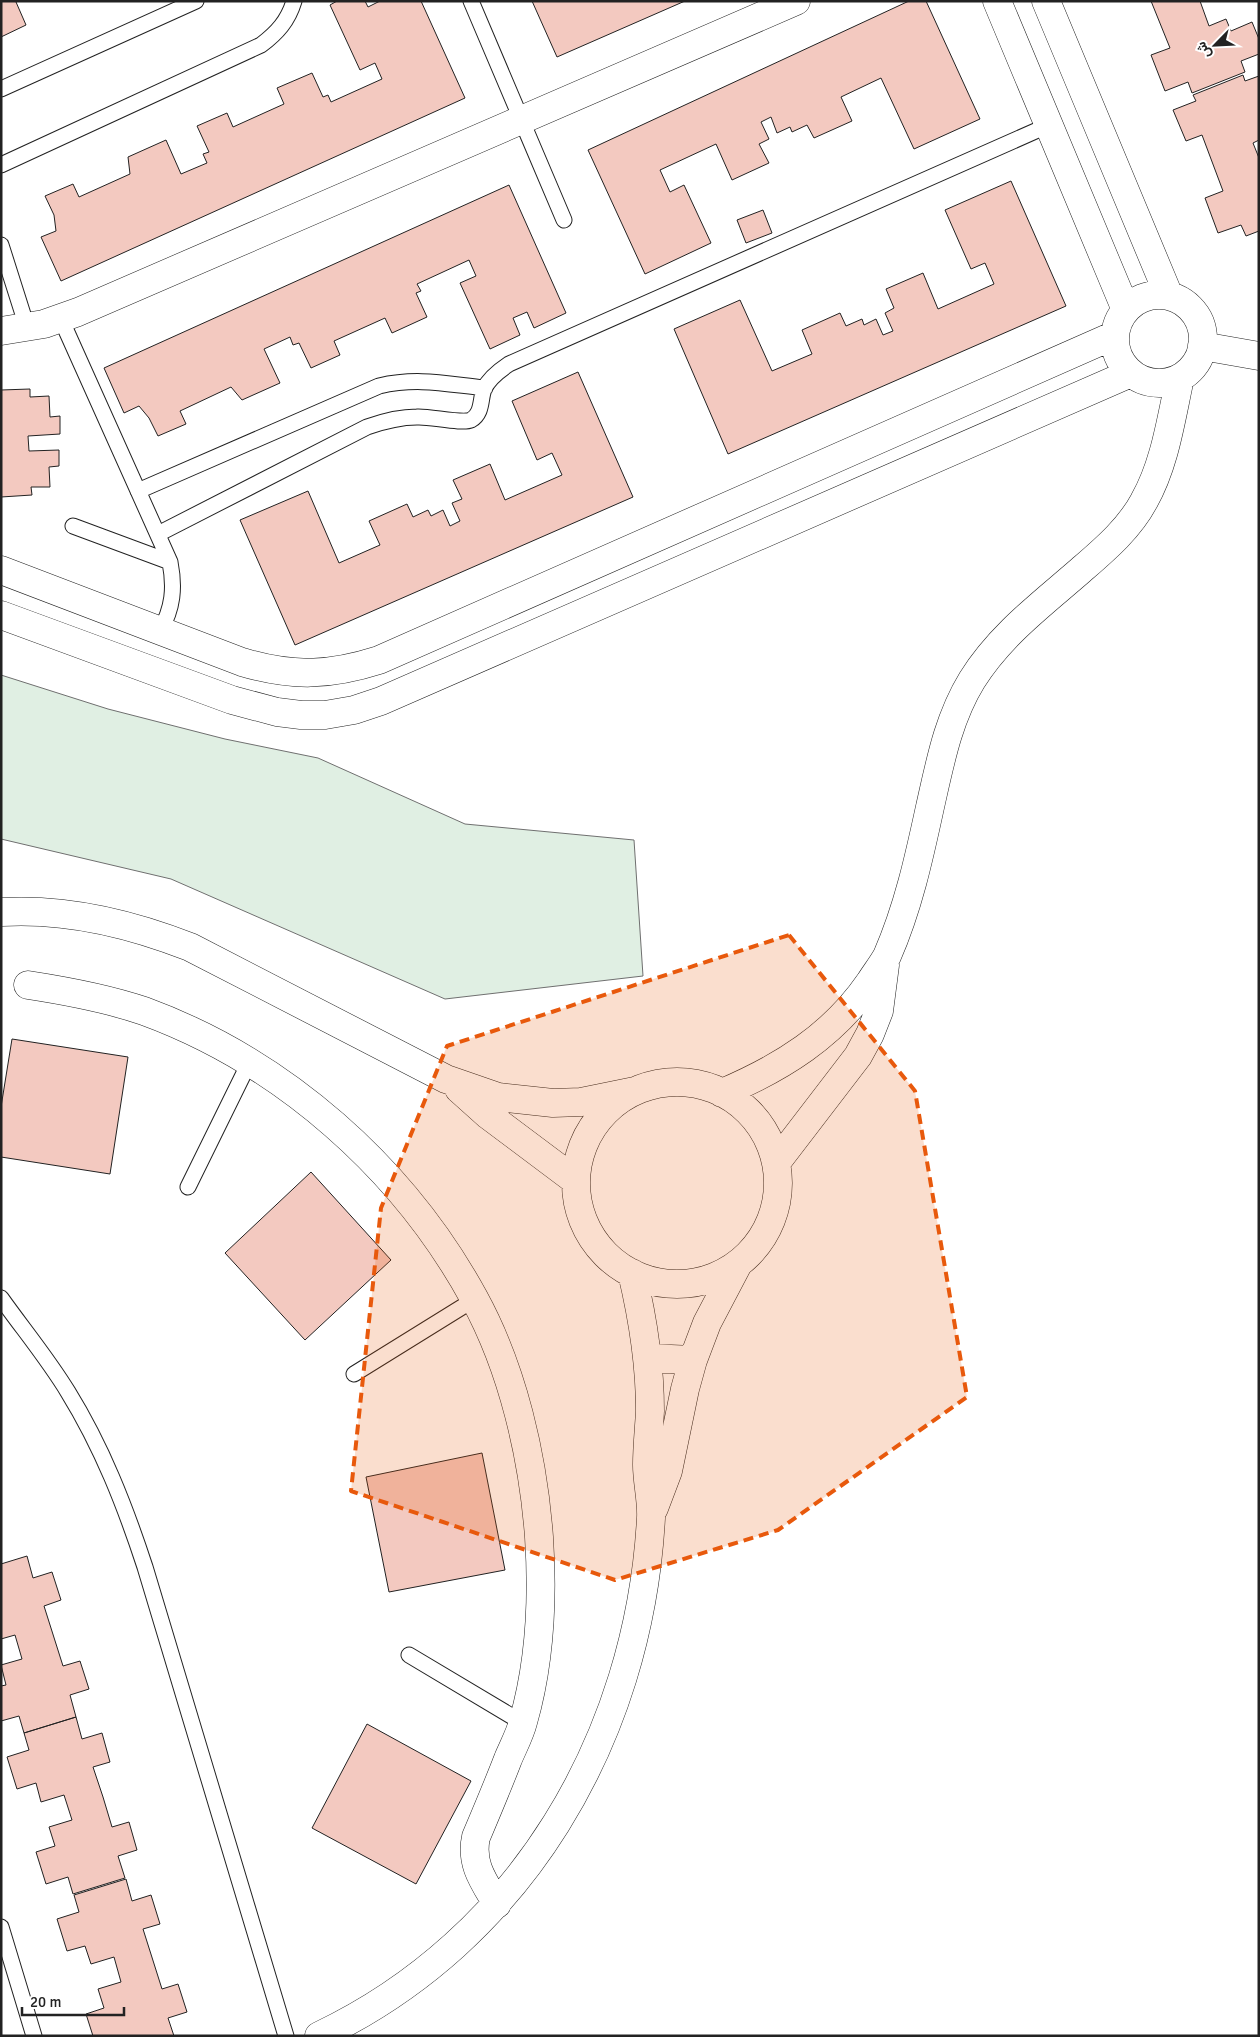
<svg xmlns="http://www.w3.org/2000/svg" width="1260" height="2037" font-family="Signika,Vazirmatn,sans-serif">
<rect width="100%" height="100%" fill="#fff"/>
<path fill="#e0efe3" stroke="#6f6f6f" d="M1 675 108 709 225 739 318 758 465 824 634 840 643 976 445 999 171 879 1 839Z"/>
<path fill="#f3c9c0" stroke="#222" d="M1 1H19L16 2 26 25 1 37Z
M337 1H365L368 7 380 1H421L465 98 61 281 41 237 56 231 54 215 45 196 73 184 79 197 130 174 128 157 166 140 181 174 207 163 203 154 209 152 197 126 227 113 233 127 284 104 277 88 312 73 323 97 328 95 331 102 382 79 375 63 360 70 330 5Z
M532 1H685L557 57Z
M909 1H926L980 119 914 149 881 78 841 97 852 121 814 138 807 125 792 132 790 127 777 133 771 117 761 122 769 139 759 144 769 163 732 180 716 144 660 170 670 192 684 185 711 243 645 274 588 150Z
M1151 1H1200L1209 26 1226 19 1231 31 1252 22 1259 39V54L1241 61 1245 72 1192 93 1188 82 1165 91 1151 55 1170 48Z
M1243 75 1245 81 1259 76V140L1253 143 1259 158V231L1246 236 1241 225 1218 233 1205 198 1223 191 1202 135 1186 141 1173 110 1196 101 1193 95Z
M1011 181 1066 306 728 454 674 329 740 300 772 371 812 354 802 330 840 313 846 326 862 319 864 325 876 319 883 335 893 331 885 313 894 308 886 289 923 273 938 309 994 284 985 263 971 269 945 210Z
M509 185 566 313 534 328 527 312 513 318 520 335 490 349 460 283 476 276 469 260 417 284 421 291 416 293 427 317 392 333 385 318 334 341 340 355 311 368 299 343 293 345 290 337 264 349 280 383 242 400 231 387 180 411 186 424 158 436 149 418 139 406 124 413 104 368Z
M763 210 772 233 746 243 737 220Z
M578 372 633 497 295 645 240 520 308 491 339 563 380 545 369 521 407 504 413 517 428 510 431 516 443 510 450 526 460 521 452 503 462 499 453 480 490 464 505 500 562 475 552 453 537 460 512 401Z
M30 389V397L49 396 50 417 60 416V434L28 436 29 451 59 450V466L49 467 50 487H31L32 495 1 497V390Z
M12 1039 128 1057 110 1174 1 1157V1107Z
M311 1172 391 1260 305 1340 225 1253Z
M482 1453 505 1570 389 1592 366 1477Z
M27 1556 33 1578 52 1572 61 1600 44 1606 63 1666 80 1661 89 1689 70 1695 76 1717 24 1733 19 1716 1 1721V1686L6 1685 1 1665 22 1659 15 1635 1 1639V1564Z
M76 1717 82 1739 102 1733 110 1762 93 1767 103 1797 112 1827 129 1822 137 1850 118 1856 125 1878 73 1894 68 1877 46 1884 36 1852 55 1846 49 1827 72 1820 64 1795 41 1802 36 1783 17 1789 7 1757 29 1750 24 1733Z
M367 1724 471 1781 416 1884 312 1828Z
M126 1879 132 1901 151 1895 160 1924 143 1929 162 1989 178 1984 187 2012 168 2018 174 2036H93L86 2014 104 2008 98 1989 121 1982 114 1957 91 1964 85 1946 67 1951 57 1919 79 1912 74 1895Z"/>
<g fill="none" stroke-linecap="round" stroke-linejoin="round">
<defs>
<path id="service" d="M471 1 564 220
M1 89 196 1
M1 165 261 45C277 33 288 21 294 1
M1 245 27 327
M61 319 170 562C175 588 173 608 160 631
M138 491 379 386C418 377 446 384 485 388
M73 526 170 562
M158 534 367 427C384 421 399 417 417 417 429 416 462 424 471 420 483 413 480 399 484 389 489 378 500 370 509 364L1049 125
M188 1187 249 1063
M1 1298C23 1329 48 1359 68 1392 102 1447 125 1506 145 1567L286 2036
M354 1374 475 1299
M409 1655 523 1723
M1 1927 34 2036"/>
<path id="minor" d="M997 1 1126 310
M1046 1 1169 296
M1115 339a44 44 0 1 1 88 0a44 44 0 1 1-88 0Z
M1 331 44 324 78 312 796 1
M1202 346 1259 356
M1 570 242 662C292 677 329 676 379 660L1115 335
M1 615 232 700 277 712 301 715H325L354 710 381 701 1131 373
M1 912C67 908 129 923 190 947L446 1079 498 1097 553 1103 581 1102 635 1091
M28 985C67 991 106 998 144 1011 283 1062 403 1168 474 1298 513 1369 533 1457 539 1537 543 1597 540 1663 523 1722 520 1734 513 1747 508 1759 498 1785 487 1811 476 1837 470 1864 484 1882 497 1904
M576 1183a101 101 0 1 1 202 0a101 101 0 1 1-202 0Z
M459 1089 488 1115 576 1181
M722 1093C781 1068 833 1036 870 982 875 974 882 965 887 956 908 908 919 858 930 807 940 763 948 719 972 680 1000 635 1042 604 1081 570 1104 550 1129 529 1144 501 1165 464 1171 419 1180 378
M776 1163 858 1056 870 1034 879 1011 885 965
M648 1358 693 1360
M654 1508 668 1471 685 1389 693 1360 707 1323 738 1264
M319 2036C521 1940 639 1738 651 1518 652 1501 647 1482 647 1465 647 1447 649 1429 650 1411 650 1364 643 1319 632 1273"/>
</defs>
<use href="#service" stroke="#222" stroke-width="17"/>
<use href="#minor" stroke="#222" stroke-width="29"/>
<use href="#service" stroke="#fff" stroke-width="15"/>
<use href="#minor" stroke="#fff" stroke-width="28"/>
</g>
<path fill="#e8590c" fill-opacity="0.2" stroke="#e8590c" stroke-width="4" stroke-dasharray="10 6" stroke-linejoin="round" d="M789 935 915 1091 967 1397 778 1530 615 1580 351 1491 381 1208 447 1046Z"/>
<rect width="1260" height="2037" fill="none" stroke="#222222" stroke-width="5"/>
<g transform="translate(1215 45) rotate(246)" stroke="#ffffff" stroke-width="4" paint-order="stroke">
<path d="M0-4L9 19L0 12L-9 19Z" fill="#222222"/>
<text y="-8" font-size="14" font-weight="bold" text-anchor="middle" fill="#222222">ش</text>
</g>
<path d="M22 2007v8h102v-8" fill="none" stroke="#222222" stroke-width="2.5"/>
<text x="30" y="2007" font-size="15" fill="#222222" stroke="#ffffff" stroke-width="4" paint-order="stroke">20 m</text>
</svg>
